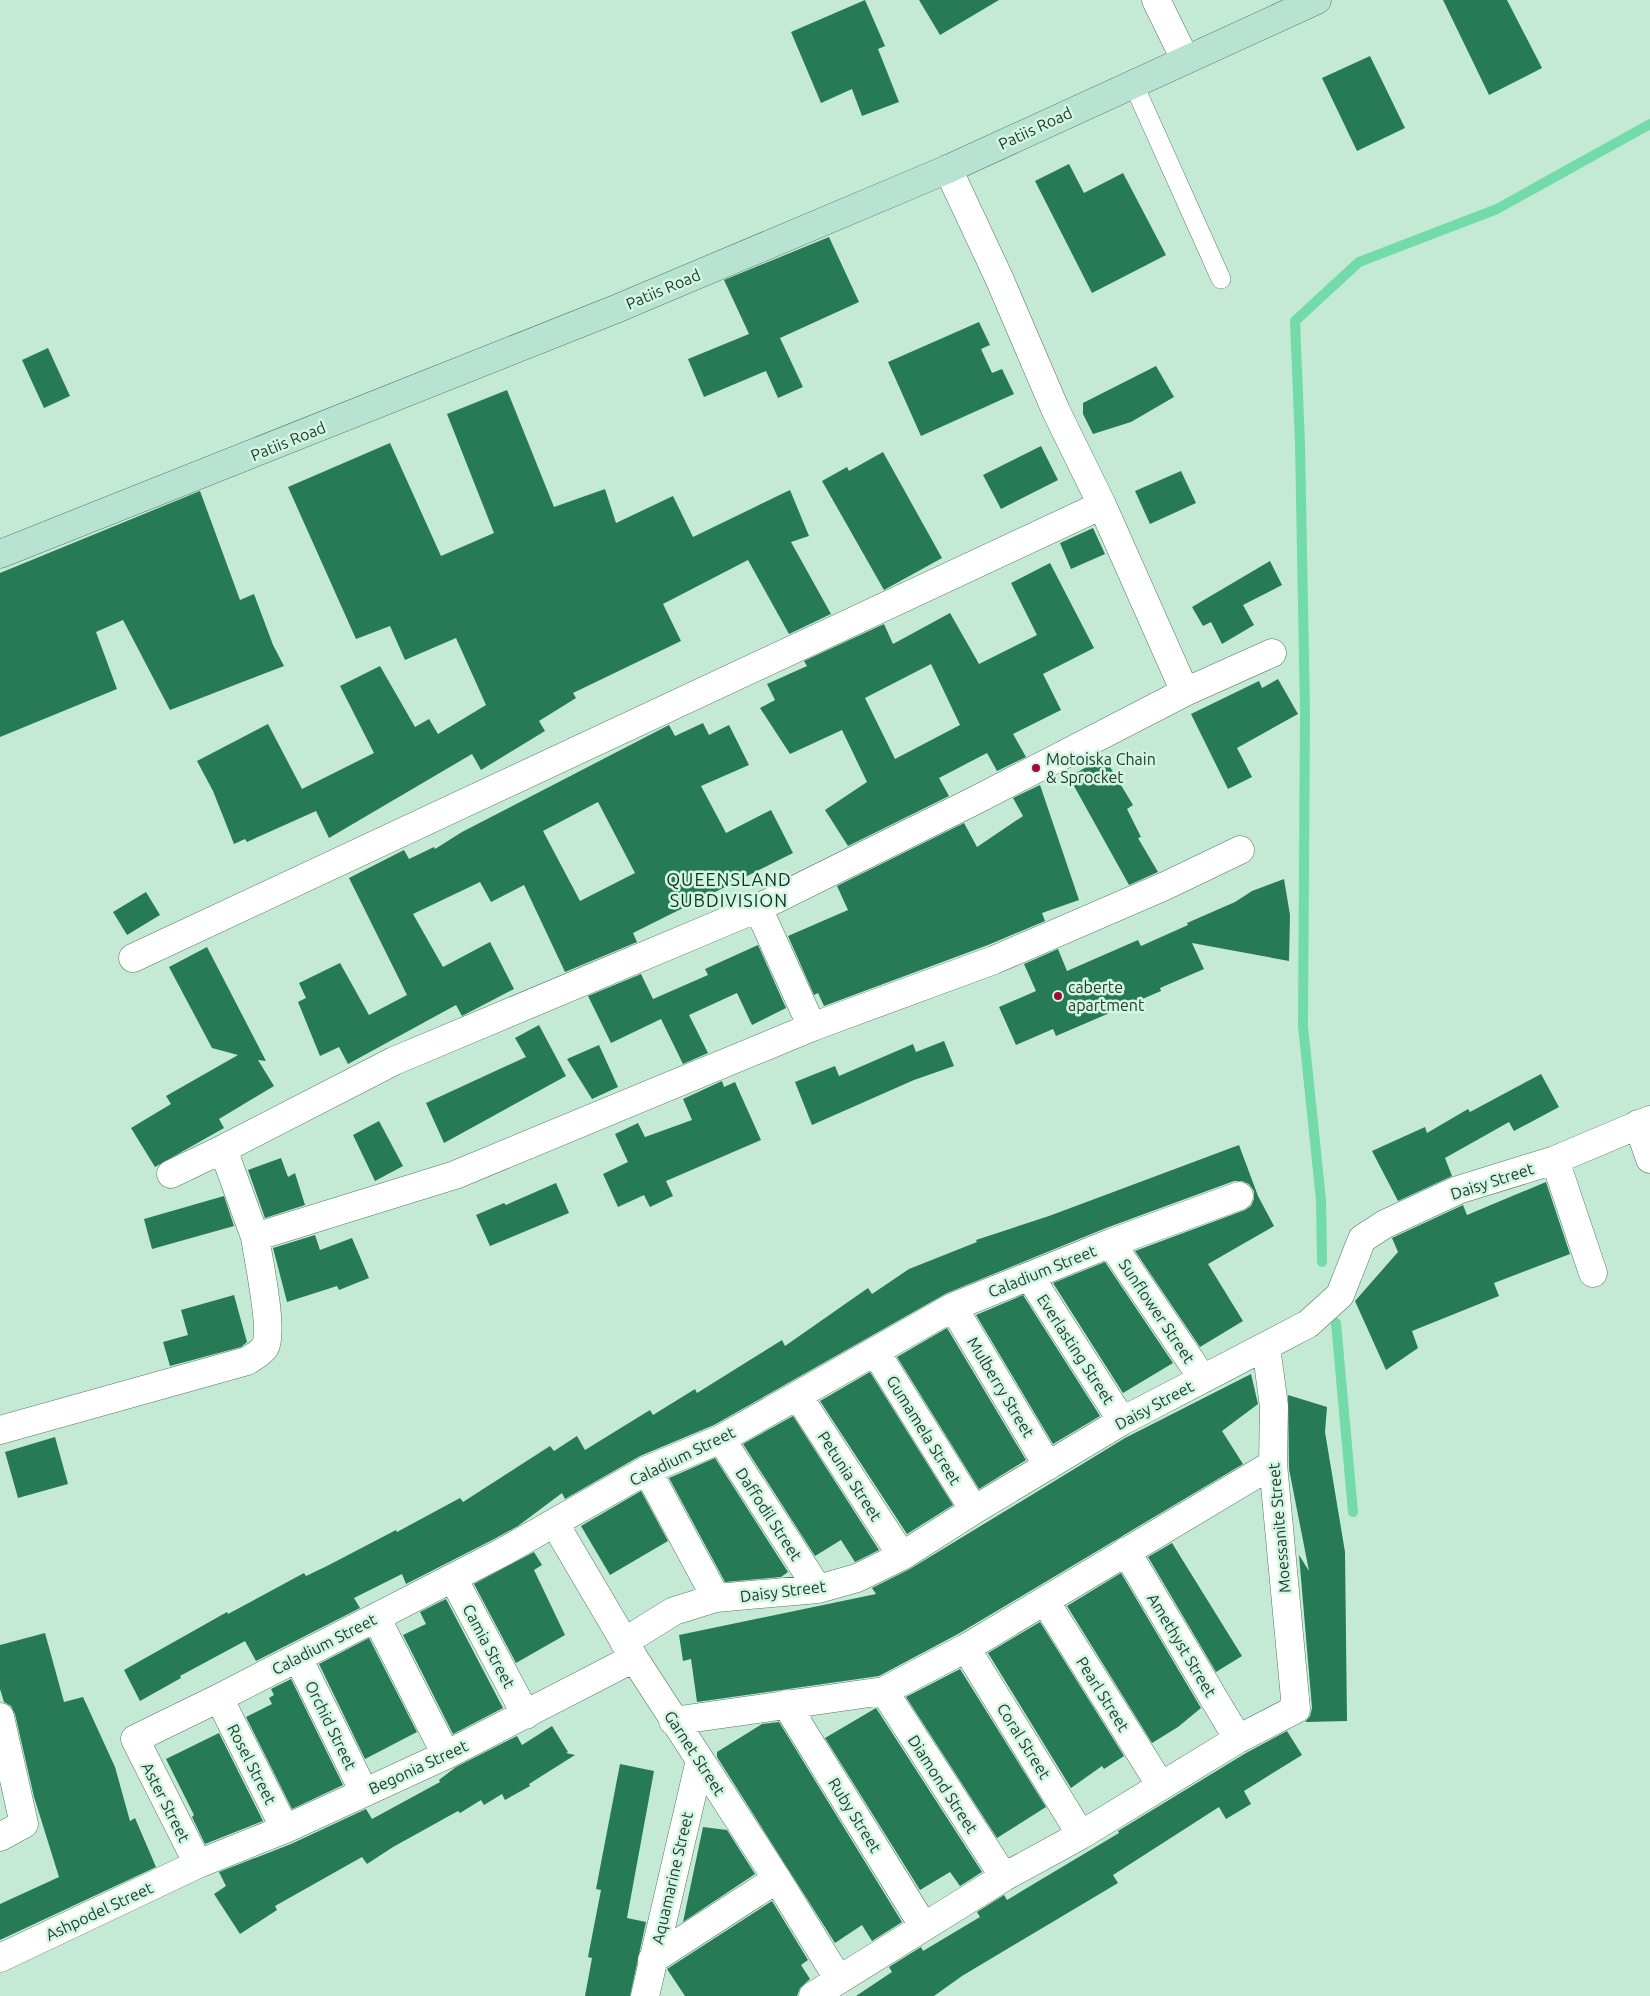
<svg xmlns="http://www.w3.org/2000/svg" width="1650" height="1996" font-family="Ubuntu,sans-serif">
<rect width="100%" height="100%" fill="#c4ead5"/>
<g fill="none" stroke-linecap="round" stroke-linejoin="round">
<path stroke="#73dba9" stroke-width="10" d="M1322 1262 1321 1200 1303 1026 1305 712 1300 443 1295 321 1359 262 1497 209 1650 124
M1336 1323 1353 1512"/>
</g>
<path fill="#277a56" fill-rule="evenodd" d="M865 0 885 46 878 49 899 102 862 116 852 89 821 103 791 32Z
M919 0H999L940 35Z
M1443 0H1507L1542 68 1489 95Z
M1370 56 1405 128 1357 151 1322 78Z
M1069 164 1084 193 1123 173 1166 255 1092 293 1035 181Z
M829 237 859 302 780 338 803 387 778 398 766 371 704 397 688 359 749 334 724 280Z
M979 322 990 345 981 349 992 373 1002 369 1014 394 921 436 888 362Z
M48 348 70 396 44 408 22 360Z
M1156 366 1174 397 1131 422 1093 434 1083 414V403Z
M507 390 554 507 605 489 616 523 673 496 693 537 790 490 809 536 791 542 831 614 789 634 748 560 663 604 681 641 573 693 576 698 539 721 545 731 481 770 472 754 329 838 316 811 247 842 245 839 234 844 213 791 197 761 268 724 302 789 374 753 340 686 380 666 415 727 429 719 438 734 486 705 456 638 405 660 390 626 356 639 288 487 390 443 441 556 494 533 447 414Z
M1041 446 1058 480 1001 509 983 475Z
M883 452 942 558 884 590 822 481 847 467 849 471Z
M1181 471 1196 503 1150 524 1135 491Z
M200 491 240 600 254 594 273 645 284 666 170 710 123 620 96 632 117 689 0 737V573Z
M1093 528 1105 554 1071 569 1060 543Z
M1270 561 1282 585 1243 605 1254 625 1222 644 1211 622 1203 626 1192 607Z
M1050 563 1094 648 1043 674 1061 710 1013 734 1026 757 997 771 987 753 939 778 949 796 848 846 825 810 867 782 842 730 790 754 760 708 775 700 767 684 807 666 804 661 884 624 893 644 950 613 979 664 1037 635 1011 583ZM931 664 960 725 895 759 865 698Z
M1278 679 1298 714 1237 748 1252 777 1228 789 1191 714 1259 681 1262 688Z
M703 723 709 735 729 725 749 765 701 786 726 833 771 810 793 853 633 933 637 942 565 972 524 885 491 902 480 882 413 914 443 967 490 942 514 989 462 1016 456 1005 348 1064 339 1047 320 1056 298 1002 306 998 299 983 340 963 369 1015 407 995 349 878 404 850 409 859 434 847 435 849 462 832 669 725 675 736ZM598 802 635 873 580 901 543 831Z
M1104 757 1133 805 1127 809 1141 837 1138 838 1158 872 1129 885 1069 777Z
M1040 785 1079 900 1042 913 1045 921 988 945 824 1006 818 993 814 995 788 936 848 910 837 886 964 823 977 847 1023 816 1013 798Z
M1284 879 1290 915 1289 961 1192 943 1204 969 1160 988 1161 991 1056 1036 1053 1029 1016 1045 999 1007 1036 991 1024 964 1058 949 1067 971 1138 940 1141 946 1188 925 1187 923 1235 902 1252 891Z
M146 892 160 915 127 935 113 912Z
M758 945 786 1008 752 1025 737 993 689 1015 708 1053 683 1064 661 1019 611 1043 588 996 641 974 653 999 708 975 705 969Z
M207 947 266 1061 258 1060 274 1086 219 1119 224 1128 155 1167 131 1128 171 1104 166 1096 238 1055 212 1048 169 967Z
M539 1025 566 1076 444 1143 426 1103 526 1057 515 1038Z
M944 1041 954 1066 914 1080 812 1125 795 1082 835 1066 839 1076 913 1044 916 1052Z
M599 1045 618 1087 592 1099 567 1059Z
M1541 1074 1559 1107 1514 1131 1509 1122 1445 1158 1452 1176 1398 1201 1372 1151 1425 1127 1427 1133 1468 1109 1470 1112Z
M722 1081 724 1087 735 1082 761 1140 666 1181 673 1196 650 1207 644 1195 618 1207 603 1174 628 1162 615 1134 638 1123 645 1137 692 1120 683 1099Z
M379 1121 403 1166 375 1181 353 1135Z
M1239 1145 1258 1196 1274 1226 1208 1264 1243 1321 1200 1347 1135 1251 1245 1210 1251 1206 1254 1199V1191L1249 1184 1242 1181H1234L1106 1228 947 1293 714 1425 640 1456 565 1499 562 1493 518 1526 496 1538 406 1584 402 1574 354 1598 360 1608 256 1661 245 1641 180 1676 181 1678 140 1701 124 1670 227 1612 228 1614 304 1573 306 1576 327 1566 396 1530 397 1532 460 1498 463 1502 550 1446 554 1451 577 1436 585 1450 650 1410 653 1415 695 1389 697 1393 782 1340 785 1346 868 1288 872 1294 909 1269 977 1242 976 1240 1049 1216Z
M281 1158 288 1177 295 1173 305 1205 265 1218 248 1170Z
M1546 1182 1570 1254 1494 1283 1499 1296 1412 1331 1418 1348 1386 1370 1355 1301 1398 1252 1392 1238 1463 1205 1467 1215Z
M556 1183 569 1213 490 1246 476 1215 504 1203 506 1205Z
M224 1196 234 1226 152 1249 144 1219Z
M315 1235 320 1250 352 1238 369 1278 339 1290 337 1286 287 1302 273 1248Z
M1105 1262 1173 1363 1123 1393 1053 1283Z
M234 1295 247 1342 241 1347 170 1366 163 1342 188 1335 181 1310Z
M1023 1295 1100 1416 1053 1444 976 1315Z
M947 1328 1026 1460 979 1489 897 1357Z
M870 1372 953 1505 907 1534 820 1401Z
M1251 1374 1258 1404 1222 1431 1243 1464 958 1634 879 1676 697 1702 691 1659 683 1661 679 1635 876 1594 872 1588 910 1569 1125 1438Z
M1288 1395 1327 1407 1325 1432 1345 1552 1347 1721 1305 1722 1310 1716 1312 1708 1299 1555 1309 1571 1289 1469Z
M793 1416 879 1550 855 1562 841 1540 815 1556 743 1444Z
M55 1437 68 1484 18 1498 5 1452Z
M715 1458 788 1572 781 1577 725 1582 669 1478Z
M641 1491 668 1541 610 1575 581 1526Z
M1172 1543 1242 1656 1216 1672 1148 1557Z
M534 1552 542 1565 534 1570 565 1635 516 1663 474 1584Z
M1121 1573 1201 1708 1178 1727 1152 1743 1067 1606Z
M446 1599 503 1708 453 1734 403 1635 426 1624 420 1612Z
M1040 1622 1124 1756 1104 1769 1102 1766 1071 1788 988 1653Z
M45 1633 64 1702 83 1697 115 1767 130 1821 135 1818 156 1867 0 1940V1904L59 1877 34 1797 15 1714 11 1706 4 1702 0 1689V1645Z
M369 1638 417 1732 365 1759 319 1664Z
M960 1669 1046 1807 997 1838 906 1697Z
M291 1679 343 1785 292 1809 246 1717 272 1704 269 1698 274 1695 271 1689Z
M876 1708 982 1872 960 1886 950 1872 920 1890 825 1738Z
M779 1722 902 1922 872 1941 862 1925 835 1943 717 1757V1752L762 1724Z
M552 1726 568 1752 566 1753 575 1755 529 1784 530 1786 505 1800 502 1794 484 1805 481 1800 460 1813 458 1811 393 1847 367 1864 362 1857 275 1906 277 1910 240 1934 214 1894 226 1886 219 1872 291 1844 366 1809 372 1819 440 1782 439 1780 456 1767 517 1736 522 1745Z
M1287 1731 1302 1755 1244 1791 1251 1804 1226 1819 1219 1807 1113 1875 1118 1883 962 1976 934 1996H856L892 1972 889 1967 921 1947 923 1951 980 1917 977 1912 1004 1895 1007 1900 1119 1833 1118 1831 1246 1753Z
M219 1733 263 1821 205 1844 192 1817 194 1815 166 1759Z
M620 1764 654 1771 627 1918 646 1922 630 1996H585L592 1958 588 1957 601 1890 596 1889Z
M703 1827 727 1830 755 1874 683 1922Z
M772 1901 808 1960 801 1965 810 1979 800 1988 797 1996H685L667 1969Z"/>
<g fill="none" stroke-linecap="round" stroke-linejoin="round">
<defs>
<path id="lane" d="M1133 83 1221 279"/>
<path id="street" d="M1156 0 1185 59
M948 169 999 278 1056 411 1102 505 1185 692
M133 958 1102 505
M812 1027 994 960 1165 886 1240 850
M1638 1124 1650 1159
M223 1149 255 1237 455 1175 812 1027 758 908
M1555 1160 1593 1273
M171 1174 223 1149 394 1061 758 908 974 801 1185 692 1272 653
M1111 1243 1203 1379
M1030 1277 1122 1421
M953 1307 1048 1466
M875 1351 974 1510
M798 1396 902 1556
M0 1430 247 1361C253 1357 261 1353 265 1347 274 1331 258 1258 255 1237
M721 1439 818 1589
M647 1470 716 1598
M555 1524 634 1658 777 1879 839 1980
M1126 1551 1238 1739
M453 1578 526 1715
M1045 1601 1161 1786
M376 1617 446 1755
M624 1642 674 1611 716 1598 818 1589 857 1578 902 1556 974 1510 1122 1421 1308 1324 1340 1295 1362 1239 1385 1224 1458 1190 1555 1160 1650 1120
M966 1648 1081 1835
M298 1658 364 1792
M884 1691 1004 1877
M219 1698 285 1829
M786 1704 924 1927
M0 1717 24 1824 0 1837
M673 1721 884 1691 966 1648 1273 1464
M198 1864 135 1739 219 1698 503 1552 647 1470 721 1439 953 1307 1111 1243 1239 1196
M0 1958 198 1864 285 1829 446 1755 634 1658
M652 1960 777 1879
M645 1996 700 1760
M813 1996 1004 1877 1081 1835 1238 1739 1296 1709 1273 1464 1274 1406 1266 1347"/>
<path id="secondary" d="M0 554 616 309 948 169 1317 0"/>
</defs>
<use href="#lane" stroke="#547664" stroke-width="20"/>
<use href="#street" stroke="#547664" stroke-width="29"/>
<use href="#secondary" stroke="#547664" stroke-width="29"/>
<use href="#lane" stroke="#fff" stroke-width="19"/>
<use href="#street" stroke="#fff" stroke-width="28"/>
<use href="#secondary" stroke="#b8e3d3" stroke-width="28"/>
</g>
<g fill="#a4093e" stroke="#d1f7e2" stroke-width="2">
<circle cx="1036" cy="768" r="5"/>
<circle cx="1058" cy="996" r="5"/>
</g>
<g text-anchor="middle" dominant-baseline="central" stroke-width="5" stroke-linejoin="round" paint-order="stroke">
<g font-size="16" fill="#2a3931" stroke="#d1f7e2">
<text transform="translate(1035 128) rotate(-25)">Patiis Road</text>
<text transform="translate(663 289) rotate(-23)">Patiis Road</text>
<text transform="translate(288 441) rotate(-22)">Patiis Road</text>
<text transform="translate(1492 1181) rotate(-18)">Daisy Street</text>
<text transform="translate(1042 1271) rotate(-22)">Caladium Street</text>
<text transform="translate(1157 1311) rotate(56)">Sunflower Street</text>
<text transform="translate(1076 1349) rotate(57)">Everlasting Street</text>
<text transform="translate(1001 1387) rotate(59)">Mulberry Street</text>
<text transform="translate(1154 1405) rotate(-28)">Daisy Street</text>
<text transform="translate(924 1430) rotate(58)">Gumamela Street</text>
<text transform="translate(682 1456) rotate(-26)">Caladium Street</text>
<text transform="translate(850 1476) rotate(57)">Petunia Street</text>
<text transform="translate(769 1514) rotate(57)">Daffodil Street</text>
<text transform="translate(1279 1528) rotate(-95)">Moessanite Street</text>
<text transform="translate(783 1591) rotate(-7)">Daisy Street</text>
<text transform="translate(324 1644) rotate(-27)">Caladium Street</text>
<text transform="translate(1182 1645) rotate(59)">Amethyst Street</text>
<text transform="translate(489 1646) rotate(62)">Camia Street</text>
<text transform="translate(1103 1694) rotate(58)">Pearl Street</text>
<text transform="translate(331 1725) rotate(64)">Orchid Street</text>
<text transform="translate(1024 1741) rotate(58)">Coral Street</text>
<text transform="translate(695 1753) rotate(57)">Garnet Street</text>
<text transform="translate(252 1764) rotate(63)">Rosel Street</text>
<text transform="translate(418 1767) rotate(-25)">Begonia Street</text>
<text transform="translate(943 1784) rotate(57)">Diamond Street</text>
<text transform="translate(166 1802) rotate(63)">Aster Street</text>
<text transform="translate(855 1815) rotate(58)">Ruby Street</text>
<text transform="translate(672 1878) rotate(-77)">Aquamarine Street</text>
<text transform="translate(99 1911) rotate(-25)">Ashpodel Street</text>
</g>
<g font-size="16" fill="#2a3931" stroke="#d1f7e2" text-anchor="start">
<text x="1046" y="759">Motoiska Chain<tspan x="1046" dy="18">&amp; Sprocket</tspan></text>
<text x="1068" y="987">caberte<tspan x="1068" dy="18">apartment</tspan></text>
</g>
<g font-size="18" letter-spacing="1" fill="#113223" stroke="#d1f7e2">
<text x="729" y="879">QUEENSLAND<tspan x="729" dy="21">SUBDIVISION</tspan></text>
</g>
</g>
</svg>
